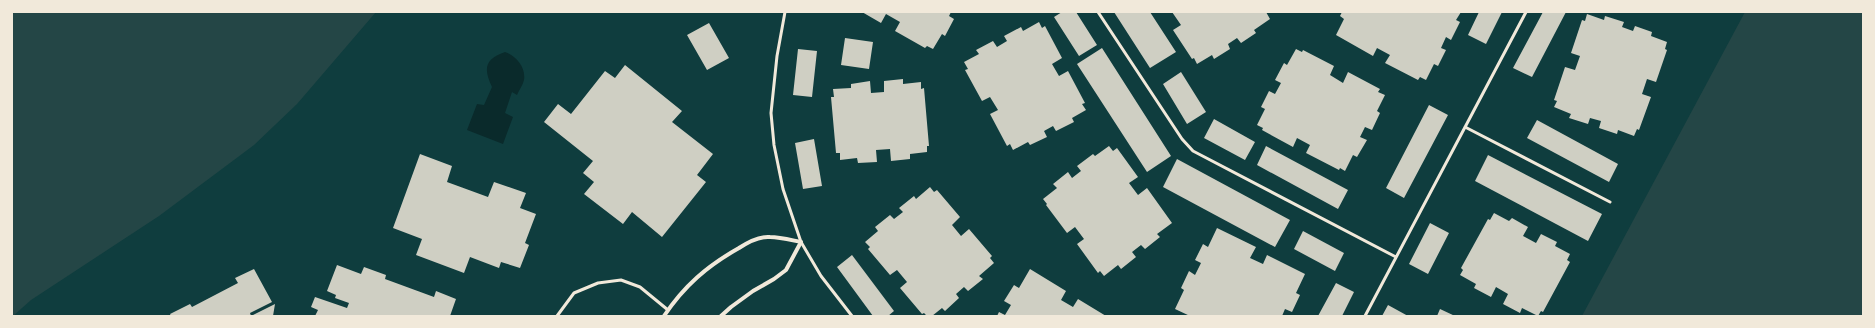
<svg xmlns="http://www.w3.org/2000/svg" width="1875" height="328" font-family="Literata,serif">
<rect width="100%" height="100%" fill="#0f3d3e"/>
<path fill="#244646" d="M12 12H376L297 104 254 145 159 216 31 300 13 316Z
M1745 12H1863V316H1582Z"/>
<path fill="#0a2a2b" d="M505 52C516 56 526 67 524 80 523 85 519 90 517 95L512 92 505 113 513 117 503 144 467 130 477 104 484 105 492 87C483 68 485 59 505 52Z"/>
<path fill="#cfcfc3" d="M862 12H951L949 16 954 19 945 36 942 34 933 49 927 46 925 48 895 31 900 22 886 14 881 23Z
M1062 12H1076L1097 45 1079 56 1054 17Z
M1114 12H1150L1176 52 1150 68Z
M1172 12H1266L1270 19 1254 30 1256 33 1241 43 1237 38 1228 44 1230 49 1214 59 1212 55 1197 64 1194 58 1192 59 1173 30 1181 25Z
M1342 12H1461L1456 20 1460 22 1451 40 1446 37 1441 48 1446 50 1438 66 1434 64 1426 80 1420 77 1418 80 1385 63 1390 55 1377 48 1373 56 1336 35 1344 19 1340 16Z
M1479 12H1502L1486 44 1468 35Z
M1543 12H1566L1532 77 1513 68Z
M1587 14 1604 20 1605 16 1624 22 1622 27 1633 31 1635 26 1652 32 1651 36 1667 42 1665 49 1667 50 1656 82 1647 79 1642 94 1651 97 1639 130 1637 129 1634 136 1618 130 1617 134 1599 128 1601 121 1590 118 1588 124 1569 118 1571 114 1554 107 1557 101 1554 100 1565 67 1575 70 1580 56 1571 53 1582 20 1585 21Z
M1039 22 1042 28 1045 26 1062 58 1052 64 1059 76 1068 71 1085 103 1082 104 1086 110 1072 118 1074 122 1056 131 1053 126 1044 131 1047 137 1030 145 1028 142 1013 150 1010 144 1007 146 990 114 998 110 990 97 982 101 965 70 968 69 964 62 979 54 976 50 993 41 997 47 1007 41 1004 36 1021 27 1023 31Z
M709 23 729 58 707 70 687 35Z
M845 38 873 42 869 69 841 65Z
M1102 48 1171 156 1147 172 1077 64Z
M798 49 817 51 812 97 793 95Z
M1296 49 1302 52 1303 50 1334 66 1330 75 1343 83 1348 72 1380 89 1378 92 1385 95 1377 111 1380 113 1372 130 1365 127 1360 137 1367 140 1357 157 1353 155 1345 171 1340 168 1339 170 1306 153 1310 145 1297 138 1293 147 1262 130 1263 128 1257 125 1265 109 1261 107 1269 91 1275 94 1281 83 1275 80 1284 63 1287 65Z
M625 65 682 111 672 122 713 154 697 175 706 182 662 237 632 212 623 224 584 194 594 182 583 173 593 161 544 122 558 104 571 114 605 71 615 78Z
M1181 72 1206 112 1187 124 1163 84Z
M903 79V84L921 82V89L924 88 929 146H927V152L910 154V159L891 161 890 149 876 150 877 162 858 163 857 158 840 160V153H836L831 97H834L833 89 851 88V84L870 81 871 93 884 92V81Z
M1429 105 1448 115 1404 198 1386 188Z
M1214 119 1255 142 1245 160 1204 138Z
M1537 120 1618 164 1609 182 1527 138Z
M814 139 822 186 803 189 795 143Z
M1109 146 1113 151 1117 148 1138 177 1129 183 1138 195 1147 188 1172 223 1157 234 1160 237 1145 249 1141 245 1132 252 1136 257 1121 269 1118 265 1104 276 1100 271 1098 273 1077 244 1084 239 1075 227 1067 233 1046 205 1047 204 1043 199 1057 188 1053 184 1068 172 1072 178 1081 171 1077 166 1093 154 1095 156Z
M1266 146 1348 190 1338 209 1257 165Z
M420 154 452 166 447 182 488 197 494 182 526 193 520 208 536 214 525 243 529 245 520 268 501 262 499 268 470 257 464 273 416 255 422 239 393 228Z
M1488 155 1602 214 1588 241 1475 181Z
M1177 159 1290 220 1275 247 1163 187Z
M930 187 934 192 937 190 960 217 952 225 961 236 969 229 992 256 990 258 994 263 979 276 983 279 968 291 964 287 956 294 959 298 945 311 942 308 932 316H927L924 313 922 314 900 288 907 282 897 270 890 275 868 249 870 247 865 242 878 231 875 227 890 215 894 219 903 212 899 208 914 196 916 199Z
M1494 213 1509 221 1512 218 1528 227 1523 236 1536 243 1541 234 1557 242 1555 246 1570 254 1567 260 1570 262 1543 312 1541 311 1538 316 1522 308 1520 313 1503 304 1508 294 1496 287 1491 297 1474 288 1476 284 1460 275 1463 270 1461 268 1488 219 1490 220Z
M1430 223 1449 233 1428 274 1409 264Z
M1217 228 1256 247 1250 258 1263 264 1267 255 1305 274 1296 293 1300 295 1292 312 1285 309 1282 316H1190L1175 309 1184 290 1181 288 1189 271 1195 275 1201 263 1195 260 1203 244 1208 247Z
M1303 231 1344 253 1335 271 1294 249Z
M852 255 894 311 888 316H873L837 267Z
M337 265 361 274 364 267 386 275 385 279 434 297 436 291 456 299 450 316H315L318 310 311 307 315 297 347 308 349 303 335 298 336 295 327 291Z
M254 269 272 302 250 313 251 316 275 304 273 316H171L170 314 190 304 192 307 238 283 235 278Z
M1030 269 1066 291 1061 300 1073 307 1078 299 1106 316H997L999 312 1005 315 1011 305 1004 301 1014 285 1019 288Z
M1336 283 1354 292 1342 316H1318Z
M1388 305 1408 316H1382Z
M1440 309 1455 316H1437Z"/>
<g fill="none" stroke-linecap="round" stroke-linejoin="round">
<path stroke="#f1e9da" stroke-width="3" d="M785 12 777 56 771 113 774 145 783 189 801 242 821 276 852 316
M1098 12 1182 139 1193 151 1396 257
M1465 127 1610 202
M557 316 574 293 598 283 621 280 640 287 668 310
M1365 316 1526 12"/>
<path stroke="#f1e9da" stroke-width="4" d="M664 316C684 286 707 266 739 248 748 242 759 236 770 237 780 237 791 240 801 242L786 270 774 279 753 291 731 307 721 316"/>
</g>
<rect width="1875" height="328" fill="none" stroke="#f1e9da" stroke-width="26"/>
</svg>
